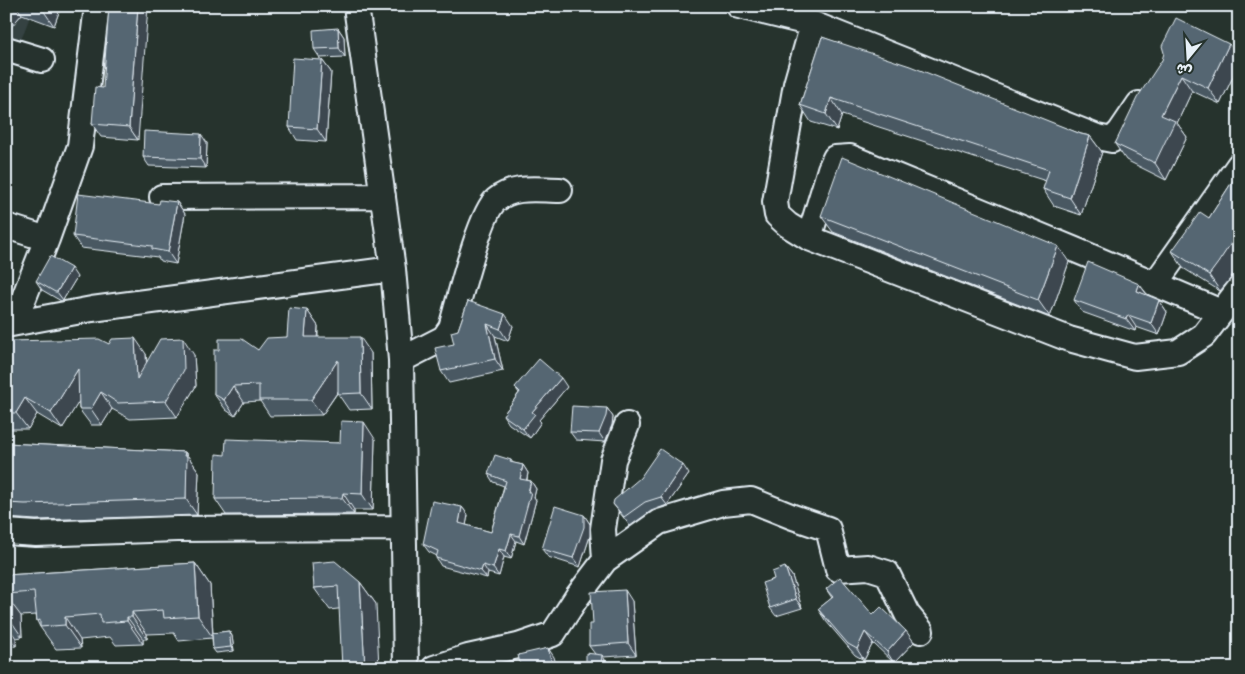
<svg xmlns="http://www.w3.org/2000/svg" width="1245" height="674" font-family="'Gochi Hand','Playpen Sans Arabic',sans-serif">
<rect width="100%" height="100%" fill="#26332d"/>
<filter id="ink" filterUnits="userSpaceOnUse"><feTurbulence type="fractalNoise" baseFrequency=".02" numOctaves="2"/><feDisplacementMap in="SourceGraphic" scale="10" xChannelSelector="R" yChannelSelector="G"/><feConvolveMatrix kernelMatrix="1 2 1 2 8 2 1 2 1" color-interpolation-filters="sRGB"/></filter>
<g filter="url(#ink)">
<path fill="#344242" d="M6 6H34L6 79Z"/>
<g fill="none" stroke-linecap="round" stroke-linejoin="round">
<defs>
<path id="minor" d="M356 6 393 269 401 360 406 668
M739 6 813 24 1097 137 1112 140 1120 132 1139 104
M813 24 796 84 775 202 777 215 788 225 809 238 1069 339 1135 357 1178 352 1204 335 1239 289
M6 49 42 60
M162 197 383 196
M6 226 47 239
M809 238 830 169 835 158 850 157 1085 254 1221 312
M1155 284 1239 165
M14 323 47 239 80 146 97 6
M6 325 92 309 393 269
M401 360 444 338 451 328C458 304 480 213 496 200 514 185 538 190 560 190
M627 425 613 460 603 529 605 560 659 522 723 503 751 500 793 517 828 529 838 569 868 567 887 573 907 614 921 631
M6 532 36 534 177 529 403 528
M434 668 468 657 518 646 553 634 577 597 605 560"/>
</defs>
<use href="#minor" stroke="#e8f1f8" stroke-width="28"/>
<use href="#minor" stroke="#26332d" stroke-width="24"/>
</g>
<path fill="#495862" stroke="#e8f1f8" d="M6 6H56L59 12 54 26 22 14 10 28 6 26Z
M338 28 344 37 345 57 320 58 314 49Z
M822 37 1081 134 1090 136 1102 152 1081 215 1054 206 1043 189 1046 181 842 115 837 130 811 122 800 105Z
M1239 57V64L1220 104 1192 91 1177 123 1187 137 1166 180 1126 160 1115 144 1162 60Z
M322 60 331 72 326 142 297 140 289 127Z
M103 88 138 140 101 137 92 124Z
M207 143 206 168 149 166 143 157Z
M1239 171V265L1230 279 1220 291 1183 268 1172 251 1209 218Z
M177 202 185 214 176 264 160 261 158 257 81 248 73 236 159 204Z
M821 216 1069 262 1050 317 833 232Z
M77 277 63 300 61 301 42 290 36 281Z
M1139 284 1148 295 1159 300 1167 312 1159 335 1136 327 1135 331 1082 312 1074 300Z
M468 301 513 326 508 341 495 336 503 371 449 383 441 371 454 344 458 330Z
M307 310 318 326V337L371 353 372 409 349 410 338 394V392L322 415 270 416 260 401 244 402 235 416 226 410 214 394 219 350H258L287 337Z
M109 344 146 354 147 362 194 355 196 386 177 417 130 419 112 409 102 425H91L79 409V401L62 429 37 414 28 429H6V346Z
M515 387H567L539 420 541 422 530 438 509 424 503 415 519 393Z
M607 408 613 417 612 425 605 442 576 440 570 432Z
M375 439 373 510H354V514L226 515 215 499 225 455Z
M6 443 185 452 199 472 197 515 36 520 6 518Z
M511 460 513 463 523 465 528 473 527 480 531 481 536 489 534 497 536 500 524 544 516 541 511 559 504 557 499 576 488 573 487 578 441 566 436 558 437 556 429 552 423 544 462 507 468 515 466 525 491 532 504 486 493 482 488 474Z
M689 474 667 505 651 511 630 526 613 504Z
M584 515 590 524V536L580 567 548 557 542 549Z
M195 563 210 585 213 633 229 631 232 636 234 651 216 653 213 649 212 638 179 641 174 633 147 634V639H143V644L116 645 110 637 80 640 81 648 56 649 40 627 37 621 36 615 21 616 22 637 16 638V646L6 647V575Z
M785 567 792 576 802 608 776 616 770 608Z
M360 582 376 604 330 610 314 588Z
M826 589 873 615 914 642 894 663 873 643 864 660 855 655 825 620 818 609 832 598Z
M632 601 636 655 603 657 605 660 604 668H586L595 654 589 646 593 624Z"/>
<path fill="#3c4750" stroke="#e8f1f8" d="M6 6H16L22 14 10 28 6 22Z
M44 6H56L59 12 54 26 43 10Z
M138 6H148L138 140 129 127Z
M338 28 344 37 345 57 339 48Z
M1229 44 1239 57V64L1220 104 1208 88Z
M322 60 331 72 326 142 317 129Z
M6 69 11 76 6 89Z
M1181 75 1192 91 1177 123 1187 137 1166 180 1155 163 1161 115Z
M831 98 842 115 837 130 826 114Z
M201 134 207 143 206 168 200 159Z
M1090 136 1102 152 1081 215 1070 198Z
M177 202 185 214 176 264 168 252Z
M1239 231V265L1230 279 1220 291 1209 275Z
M1058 246 1069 262 1050 317 1038 300Z
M71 268 77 277 63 300 57 292Z
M1139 284 1148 296 1137 291Z
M1159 300 1167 312 1159 335 1151 323Z
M307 310 318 326 316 353 305 337Z
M505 314 513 326 508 341 500 329Z
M1128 315 1136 327 1135 331 1126 319Z
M487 324 495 336 503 371 495 359Z
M360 337 371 353 372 409 361 393Z
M135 338 146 354 148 395 137 379Z
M183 338 194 355 196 386 177 417 166 401Z
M338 360 349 375 322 415 311 400Z
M78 369 89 385 62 429 51 413Z
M561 378 567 387 539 420 541 422 530 438 523 429 532 412Z
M233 386 244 402 235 416 224 400Z
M101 392 112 409 102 425 91 409Z
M25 398 37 414 28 429 16 413Z
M607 408 613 417 612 425 605 442 599 433Z
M364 422 375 439 373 510 362 494Z
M185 452 199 472 197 515 186 499Z
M523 465 528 473 525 487 520 479Z
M683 465 689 474 667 505 661 497Z
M531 481 536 489 534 497 536 500 524 544 519 536Z
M343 493 354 510V514L342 498Z
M462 507 468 515 465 531 459 523Z
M584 515 590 524V536L580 567 573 558Z
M511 534 516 541 511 559 506 551Z
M499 549 504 557 499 576 493 568Z
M195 563 210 585 213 638 198 616Z
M483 565 488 573 487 578 481 571Z
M785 567 792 576 802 608 796 599Z
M360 582 376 604 379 668H365Z
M625 590 632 601 636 655 628 643Z
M6 596 21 616 22 637 7 615Z
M132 612 147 634V639L132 617Z
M65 617 80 640 81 648 65 625Z
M127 617 143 639V644L127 621Z
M6 624 16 638V646L6 632Z
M229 631 232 636 234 651 231 647Z
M906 631 914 642 894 663 887 652Z
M865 632 873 643 864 660 857 649Z
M548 648 554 657 557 668H553Z
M602 655 605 660 604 668H601Z"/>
<path fill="#556672" stroke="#e8f1f8" d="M34 6H44L43 10Z
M109 6H138L129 127 92 124 95 87 103 88Z
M1176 18 1229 44 1208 88 1181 75 1161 115 1175 121 1155 163 1115 144 1137 98 1162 60 1164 53 1162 46Z
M338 28 339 48 314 49 313 30Z
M822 37 910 66 1081 134 1090 136 1070 198 1043 189 1049 170 831 98 826 114 800 105Z
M293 58 322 60 317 129 289 127Z
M144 131 201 134 200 159 143 157Z
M842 157 1058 246 1038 300 821 216Z
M1239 171V231L1218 263 1209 275 1172 251 1200 212 1209 218Z
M78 194 159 204 160 200 177 202 168 252 152 249V246L73 236Z
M50 256 71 268 57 292H55L36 281Z
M1088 262 1139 284 1137 291 1159 300 1151 323 1128 315 1126 319 1074 300Z
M468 301 505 314 500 329 487 324 495 359 441 371 435 348 454 344 451 332 458 330Z
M289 308 307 310 305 337H360L361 393 338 394V360L311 400H259V385L233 386 224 400 214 394V350H219V339H242L258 350 267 338 287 337Z
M135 338 137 379 160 339 183 338 184 370 166 401 118 403 101 392 91 409H79L78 369 51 413 25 398 16 413H6V346L9 341 99 339 109 344 112 339Z
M539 359 561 378 532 412 535 414 523 429 503 415 520 392 515 387Z
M572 406 607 408 606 416 599 433 570 432Z
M341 421 364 422 362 494 343 493 342 498 215 499 216 454 225 455 226 439 340 443Z
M6 443 185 452 184 456H187L186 499 25 504 6 503Z
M660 449 683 465 661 497 645 502 624 517 613 504 614 500 640 478Z
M495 455 511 460 510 462 523 465 520 479 531 481 528 492H531L519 536 511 534 506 551 499 549 493 568 483 565 481 571 436 558 438 551 423 544 432 501 462 507 459 523 491 532 506 481 488 474Z
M555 506 584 515V527L573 558 542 549Z
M335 561 360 582 365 668H342L338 586 314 588 312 563Z
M195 563 198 616 164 618 163 610 132 612V617H127V621L101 623 100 614 65 617V625L40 627V620L37 621 34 592 6 594V575Z
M785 567 796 599 770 608 762 583 774 579 772 572Z
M840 577 873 615 881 607 906 631 887 652 865 632 857 649 848 644 818 609 833 597 826 589Z
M625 590 628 643 589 646V624H593L591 592Z
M229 631 231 647 213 649 212 633Z
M548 648 553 668H521L518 655Z
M586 653 602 655 601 668H586Z"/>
</g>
<rect width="1245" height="674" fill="none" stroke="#26332d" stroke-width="25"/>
<rect x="12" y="12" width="1220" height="649" fill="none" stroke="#e8f1f8" stroke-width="2" filter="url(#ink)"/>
<g transform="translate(1188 58) rotate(198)" stroke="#26332d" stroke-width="4" paint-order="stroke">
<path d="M0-4L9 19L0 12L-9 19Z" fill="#e8f1f8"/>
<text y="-8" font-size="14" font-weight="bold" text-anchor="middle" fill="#e8f1f8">ش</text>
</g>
</svg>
